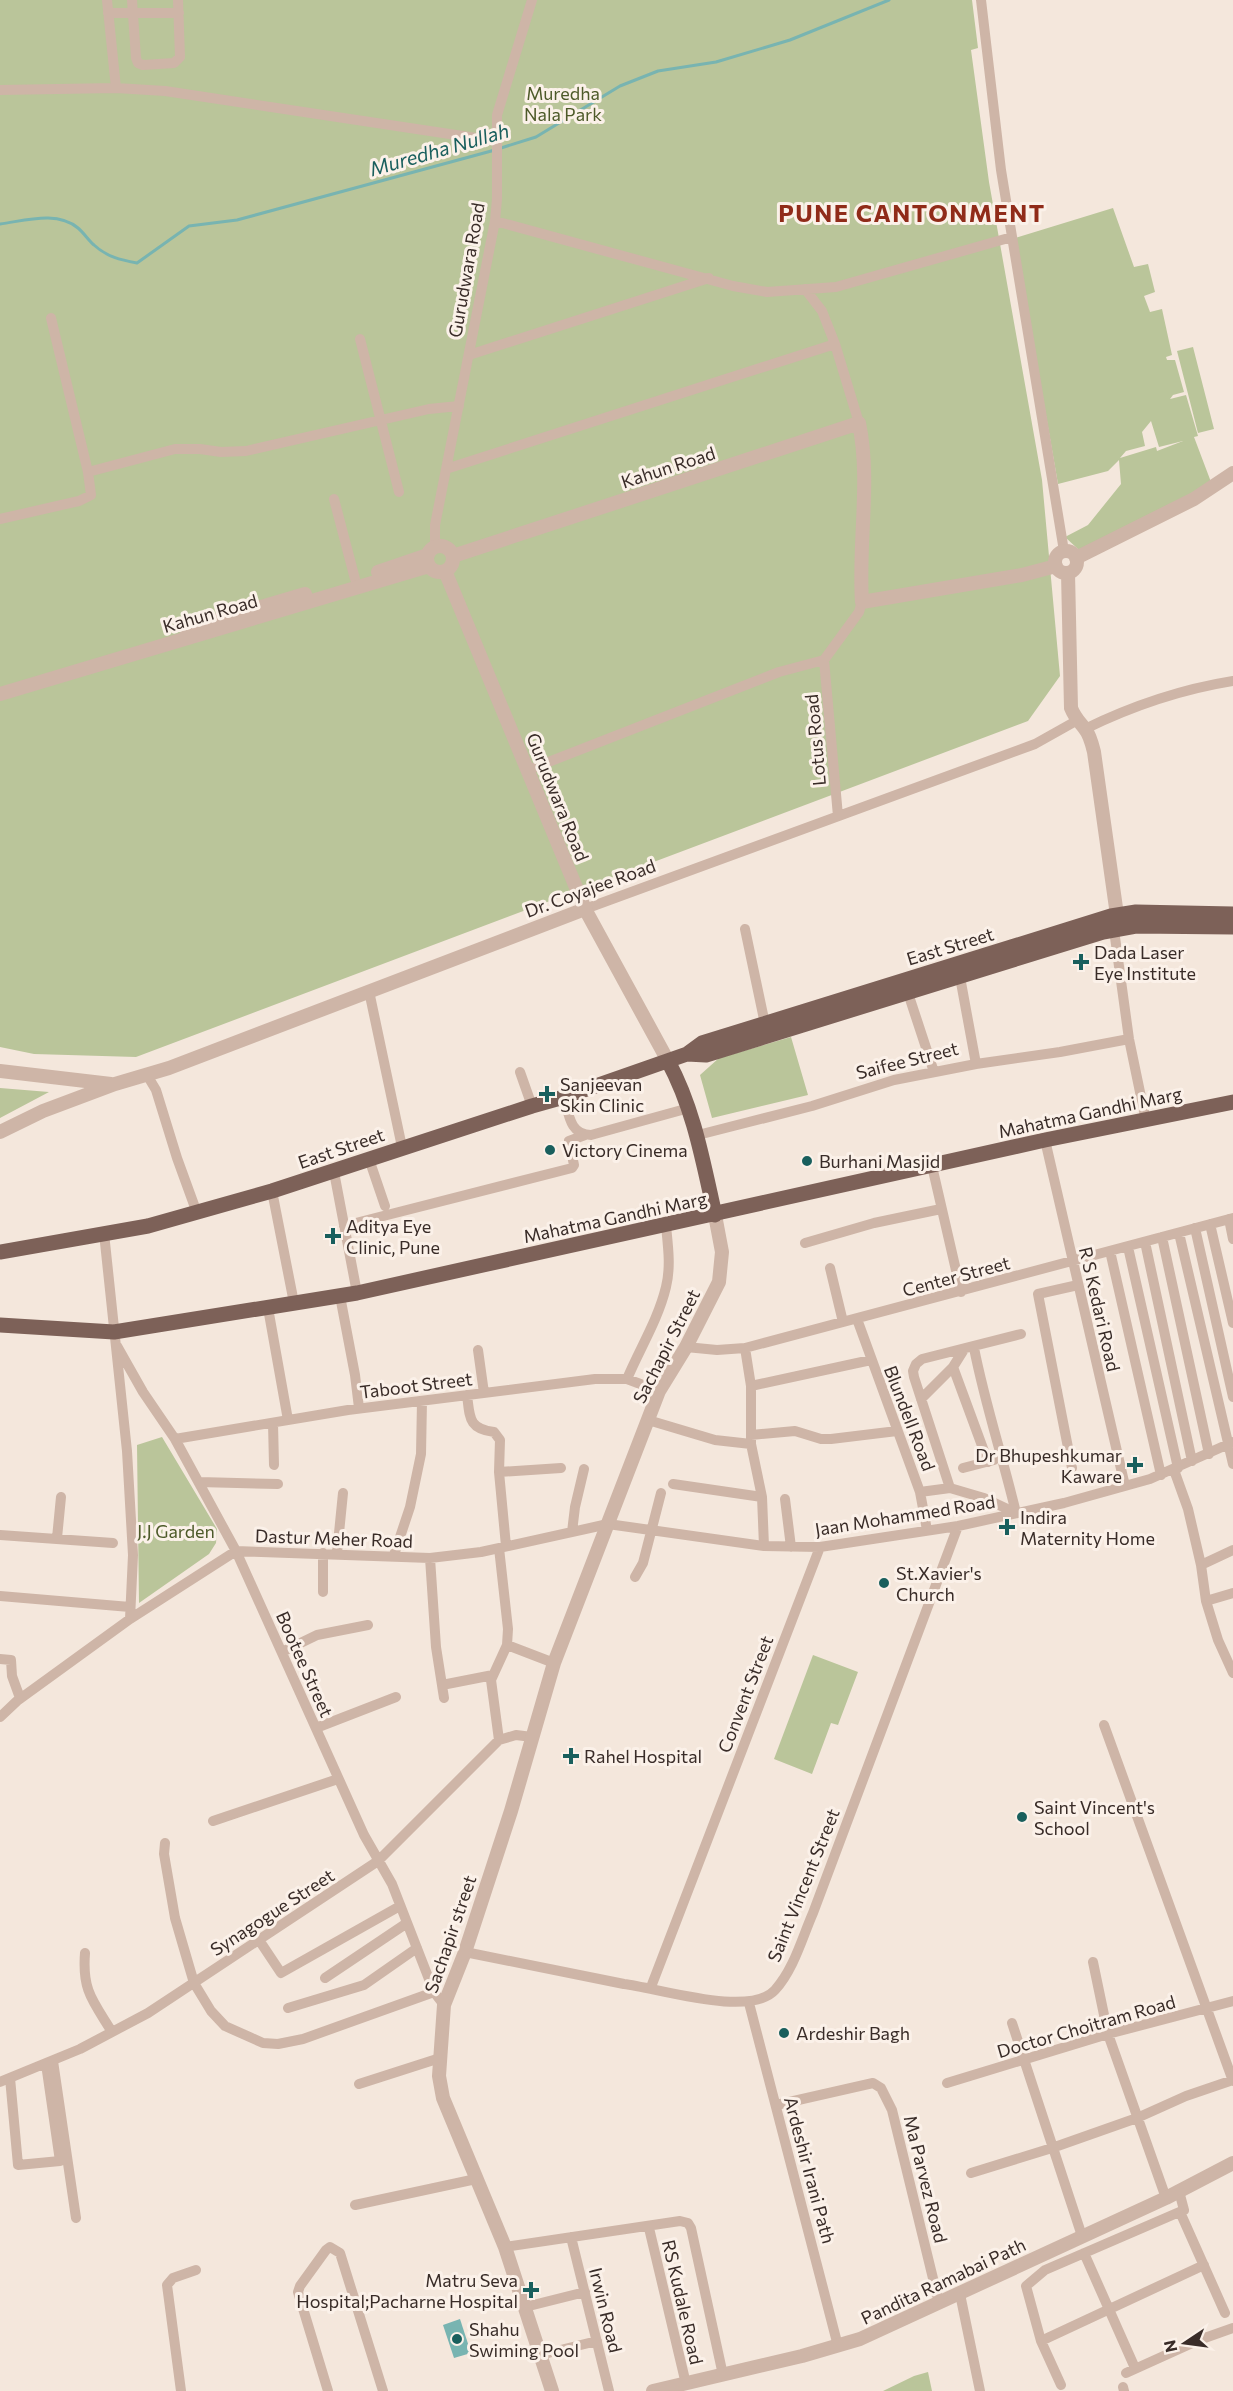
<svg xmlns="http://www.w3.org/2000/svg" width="1233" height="2391" font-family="Commissioner,sans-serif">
<rect width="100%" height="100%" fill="#f4e7dc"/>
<path fill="#bac59a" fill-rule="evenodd" d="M0 0H972L978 48 971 50 989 182 1042 480 1060 676 1028 721 136 1057 34 1054 0 1047Z
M1113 208 1134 267 1148 264 1155 292 1144 296 1150 312 1162 309 1172 355 1166 357 1167 360H1175L1184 392 1173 395 1170 399 1186 395 1198 436 1194 437 1211 482 1153 515 1079 550 1065 537 1088 525 1121 484 1119 460 1108 471 1058 484 1015 238ZM1151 421 1159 447 1183 441 1157 451 1156 447 1120 458 1126 451 1145 446 1142 432Z
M1193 347 1214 429 1198 433 1177 351Z
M791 1037 808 1095 712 1118 700 1075 719 1058Z
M0 1088 49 1092 0 1118Z
M162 1437 217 1529 216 1543 209 1554 139 1603 137 1445Z
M813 1655 858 1672 838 1725 831 1723 812 1774 774 1759Z
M928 2372 932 2391H883L914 2376Z"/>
<path fill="#78b4b1" d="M460 2319 471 2353 454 2358 443 2325Z"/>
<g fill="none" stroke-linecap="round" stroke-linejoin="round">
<path stroke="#78b4b1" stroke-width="3" d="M501 148 536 137 620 86 658 71 716 62 790 40 889 0
M0 224C24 221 57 210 78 228 84 233 88 240 94 245 107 257 121 260 137 263L189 226 237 220 495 150"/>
<path stroke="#ceb5a7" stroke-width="10" d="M107 0 116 88
M132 0 136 58 138 63 143 65 174 63 180 57 178 0
M981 0 1001 170 1064 551
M108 13H179
M0 90 116 88 165 91 496 141
M495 221 733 286 767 292 836 287 1012 237
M805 289 822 311 835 344 859 423
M360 339 399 492
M469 355 709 278
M446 469 835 344
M88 472 175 449H200L221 452 246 451 429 409 459 406
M334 499 355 579
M0 519 79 501 91 495 88 472 51 318
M435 547V525L495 221 497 199V115L532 0
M824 660 838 816
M1085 729C1130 707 1183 689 1233 681
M528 770 779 672 824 660 859 612 862 602
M585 909 1035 744 1076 721
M745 929 765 1024
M1114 930 1129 1039 1146 1121
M960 977 976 1064
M369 991 402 1147
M908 993 934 1072
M520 1072 532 1106
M147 1075 156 1090 177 1158 197 1213
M564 1097C569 1115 570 1135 591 1135L689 1108
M698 1135 812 1106 894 1080 976 1064 1060 1052 1129 1039
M1045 1140 1125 1486
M369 1159 385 1206
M932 1166 961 1292
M334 1172 357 1293
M272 1191 294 1303
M1229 1219 1233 1239
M1210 1224 1233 1323
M344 1226 572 1168 574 1165 569 1141 585 1135
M1195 1228 1233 1397
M104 1233 127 1451 133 1555 130 1619
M1179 1233 1233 1464
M1162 1237 1209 1454
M1145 1242 1192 1461
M805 1243 874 1223 941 1209
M1128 1247 1178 1468
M1110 1251 1161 1475
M830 1268 843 1322
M340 1296 355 1375 359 1408
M268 1308 288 1420
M857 1319 920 1492 927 1530
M117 1346 143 1392 175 1439 236 1551 364 1835 392 1884 434 1992 444 2005
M686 1347 717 1350 745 1348 1233 1218
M745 1348 751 1386V1444L762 1497 764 1546
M974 1348C985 1404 1003 1458 1016 1513
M478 1350 484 1393
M953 1367 988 1462
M627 1379C640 1348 658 1320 666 1287 671 1267 668 1246 666 1226
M751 1386 871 1360
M467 1395C470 1417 468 1429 494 1432L500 1440 499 1472 506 1546
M921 1399 953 1367 963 1351
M648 1420 715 1440 751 1444
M273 1423 274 1465
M751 1435 795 1431 821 1439H831L897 1431
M175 1439 348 1410 595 1379H627L659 1391
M963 1468 994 1460
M1072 1468 1038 1294 1078 1285
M1174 1470 1188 1509 1201 1565 1206 1601 1218 1640 1233 1673
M499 1472 561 1468
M199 1482 278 1484
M673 1484 762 1497
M950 1488 914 1377 913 1371 916 1364 922 1359 1021 1334
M920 1492 950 1488 984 1498 1016 1513
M785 1499 791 1547
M572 1532 575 1507 584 1469
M0 1535 113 1543
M57 1538 61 1497
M499 1548 508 1629 507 1645 491 1680 499 1740
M323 1553V1592
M337 1553 343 1493
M394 1555 410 1507 421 1454 422 1401
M430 1558 436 1647 444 1698
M1201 1565 1233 1550
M635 1577 643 1563 661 1493
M0 1596 130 1607
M1206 1601 1233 1593
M507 1645 554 1663
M282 1652 317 1635 368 1625
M0 1659 11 1660 12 1676 20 1698
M442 1685 493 1675
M0 1717 17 1701 130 1619 236 1551 430 1558 481 1552 608 1524 764 1546 820 1547 958 1526 1064 1503 1150 1479 1233 1442
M1104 1725 1233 2081
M316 1728 396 1697
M213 1821 338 1779
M165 1843 164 1854 175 1918 194 1983 211 2011 225 2026 263 2043 278 2044 303 2039 434 1992
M259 1940 281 1973 400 1906
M465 1952 624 1984C658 1988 750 2018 775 1990 794 1969 802 1938 813 1913L958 1526
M85 1953C82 1991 93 2001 112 2032
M1093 1962 1108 2034 1166 2198
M325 1978 407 1923
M651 1987 820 1547
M749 2003 838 2346
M288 2008 364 1985 417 1948
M1012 2023 1082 2236
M53 2061 76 2218
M10 2078 18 2165 60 2161 46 2064
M0 2082 80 2049 148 2013 378 1861 499 1740 516 1735 532 1737
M947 2083 1108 2034 1233 2001
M359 2084 440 2058
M776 2105 873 2083 881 2088 892 2110 939 2303
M971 2173 1052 2148 1137 2118 1186 2096 1233 2080
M355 2205 476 2179
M1180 2212 1225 2313
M649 2228 686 2384
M571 2237 609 2391
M505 2247 680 2221 688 2223 691 2228 723 2375
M1084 2253 1135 2368
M960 2294 980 2391
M525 2307 585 2292
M1041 2341 1204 2265
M540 2355 597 2341
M1126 2373 1199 2340 1233 2328
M1061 2385 1041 2341 1026 2286 1045 2270 1184 2210 1179 2191
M1123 2387 1124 2391
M181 2391 167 2285 173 2278 196 2270
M328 2391 298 2292 300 2286 326 2250 330 2247 340 2253 383 2391"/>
<path stroke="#ceb5a7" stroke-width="14" d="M427 559a13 13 0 1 1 26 0a13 13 0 1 1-26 0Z
M1055 562a11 11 0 1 1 22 0a11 11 0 1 1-22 0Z
M453 556 859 423C871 481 858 542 862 602L1022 575 1056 566
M1076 558 1194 499 1233 473
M445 571 585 909 668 1061
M378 572 428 555
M1068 573 1071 708C1075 718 1079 721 1085 729 1090 735 1092 744 1094 752L1117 915
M186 629 305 594
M0 694 429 566
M0 1071 111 1084
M0 1132 43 1111 115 1084 169 1068 585 909
M552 2391 505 2247 443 2098 439 2076 444 2005 465 1952 511 1811 554 1663 659 1391 686 1347 719 1282 722 1252 715 1215
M653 2391 802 2356 860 2339 1166 2198 1233 2163"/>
<path stroke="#7d6158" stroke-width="15" d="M687 1054 706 1055 1103 932 1136 926 1233 927
M668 1061C694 1109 703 1162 715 1215
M0 1252 148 1226 272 1191 532 1106 564 1097 687 1054 702 1043 1111 916 1136 912 1233 914
M0 1325 114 1332 357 1293 1045 1140 1233 1102"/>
</g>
<g fill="#195f5d" stroke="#fbf1e9" stroke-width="2">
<path d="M1078 953h6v6h6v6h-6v6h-6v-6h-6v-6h6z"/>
<path d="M544 1085h6v6h6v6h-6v6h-6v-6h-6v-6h6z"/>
<circle cx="550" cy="1150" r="6"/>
<circle cx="807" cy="1161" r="6"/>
<path d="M330 1227h6v6h6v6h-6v6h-6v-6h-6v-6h6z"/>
<path d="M1132 1456h6v6h6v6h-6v6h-6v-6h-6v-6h6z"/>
<path d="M1004 1518h6v6h6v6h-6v6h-6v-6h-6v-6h6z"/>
<circle cx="884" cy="1583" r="6"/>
<path d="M568 1747h6v6h6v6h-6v6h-6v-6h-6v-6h6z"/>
<circle cx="1022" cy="1817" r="6"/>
<circle cx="784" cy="2033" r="6"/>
<path d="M528 2281h6v6h6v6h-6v6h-6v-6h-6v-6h6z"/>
<circle cx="457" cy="2339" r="6"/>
</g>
<g text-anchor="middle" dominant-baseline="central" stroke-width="6" stroke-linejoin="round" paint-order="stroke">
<g font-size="18" fill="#4d5a29" stroke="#fbf1e9">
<text x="563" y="93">Muredha<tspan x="563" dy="21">Nala Park</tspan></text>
<text x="176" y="1531">J.J Garden</text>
</g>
<g font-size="18" fill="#392c28" stroke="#fbf1e9">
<text transform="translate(466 270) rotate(-80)">Gurudwara Road</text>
<text transform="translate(668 467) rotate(-18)">Kahun Road</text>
<text transform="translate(210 613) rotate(-16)">Kahun Road</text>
<text transform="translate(815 740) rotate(-95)">Lotus Road</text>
<text transform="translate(558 797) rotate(68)">Gurudwara Road</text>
<text transform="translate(590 888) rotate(-20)">Dr. Coyajee Road</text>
<text transform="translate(950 946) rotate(-17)">East Street</text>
<text transform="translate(907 1060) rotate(-14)">Saifee Street</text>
<text transform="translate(1090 1112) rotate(-12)">Mahatma Gandhi Marg</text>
<text transform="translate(341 1148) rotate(-19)">East Street</text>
<text transform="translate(615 1217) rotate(-12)">Mahatma Gandhi Marg</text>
<text transform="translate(956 1276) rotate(-15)">Center Street</text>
<text transform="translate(1100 1309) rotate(77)">R S Kedari Road</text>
<text transform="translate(666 1346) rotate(-63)">Sachapir Street</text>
<text transform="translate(416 1385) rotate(-7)">Taboot Street</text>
<text transform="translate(910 1418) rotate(69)">Blundell Road</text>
<text transform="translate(905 1515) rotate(-9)">Jaan Mohammed Road</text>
<text transform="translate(334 1538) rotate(2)">Dastur Meher Road</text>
<text transform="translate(305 1664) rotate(66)">Bootee Street</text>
<text transform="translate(745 1694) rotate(-69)">Convent Street</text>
<text transform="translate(803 1885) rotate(-68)">Saint Vincent Street</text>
<text transform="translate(272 1912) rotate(-33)">Synagogue Street</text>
<text transform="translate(450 1934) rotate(-71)">Sachapir street</text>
<text transform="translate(1086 2026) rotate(-16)">Doctor Choitram Road</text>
<text transform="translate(810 2170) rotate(75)">Ardeshir Irani Path</text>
<text transform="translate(926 2179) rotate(76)">Ma Parvez Road</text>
<text transform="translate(943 2281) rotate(-25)">Pandita Ramabai Path</text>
<text transform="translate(683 2302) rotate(77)">RS Kudale Road</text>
<text transform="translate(606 2310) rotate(76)">Irwin Road</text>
</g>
<g font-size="18" fill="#392c28" stroke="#fbf1e9" text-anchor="start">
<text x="1094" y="952">Dada Laser<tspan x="1094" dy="21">Eye Institute</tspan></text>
<text x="560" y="1084">Sanjeevan<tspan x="560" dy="21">Skin Clinic</tspan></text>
<text x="562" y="1150">Victory Cinema</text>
<text x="819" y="1161">Burhani Masjid</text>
<text x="346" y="1226">Aditya Eye<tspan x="346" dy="21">Clinic, Pune</tspan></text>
<text x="1122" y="1455" text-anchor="end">Dr Bhupeshkumar<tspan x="1122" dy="21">Kaware</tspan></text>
<text x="1020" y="1517">Indira<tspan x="1020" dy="21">Maternity Home</tspan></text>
<text x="896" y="1573">St.Xavier's<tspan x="896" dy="21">Church</tspan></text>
<text x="584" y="1756">Rahel Hospital</text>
<text x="1034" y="1807">Saint Vincent's<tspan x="1034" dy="21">School</tspan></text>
<text x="796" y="2033">Ardeshir Bagh</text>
<text x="518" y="2280" text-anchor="end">Matru Seva<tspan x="518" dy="21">Hospital;Pacharne Hospital</tspan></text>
<text x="469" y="2329">Shahu<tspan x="469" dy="21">Swiming Pool</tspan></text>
</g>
<g font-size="20" font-style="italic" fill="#195f5d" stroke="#fbf1e9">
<text transform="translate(439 149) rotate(-16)">Muredha Nullah</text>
</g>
<g font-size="24" font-weight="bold" letter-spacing="1.5" fill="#902b19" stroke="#fbf1e9">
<text x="912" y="212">PUNE CANTONMENT</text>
</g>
</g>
<g transform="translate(1185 2343) rotate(257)" stroke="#fbf1e9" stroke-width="4.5" paint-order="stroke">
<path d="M0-4.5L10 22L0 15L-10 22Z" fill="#392c28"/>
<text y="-9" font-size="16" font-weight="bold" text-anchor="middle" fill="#392c28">N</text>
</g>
</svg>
